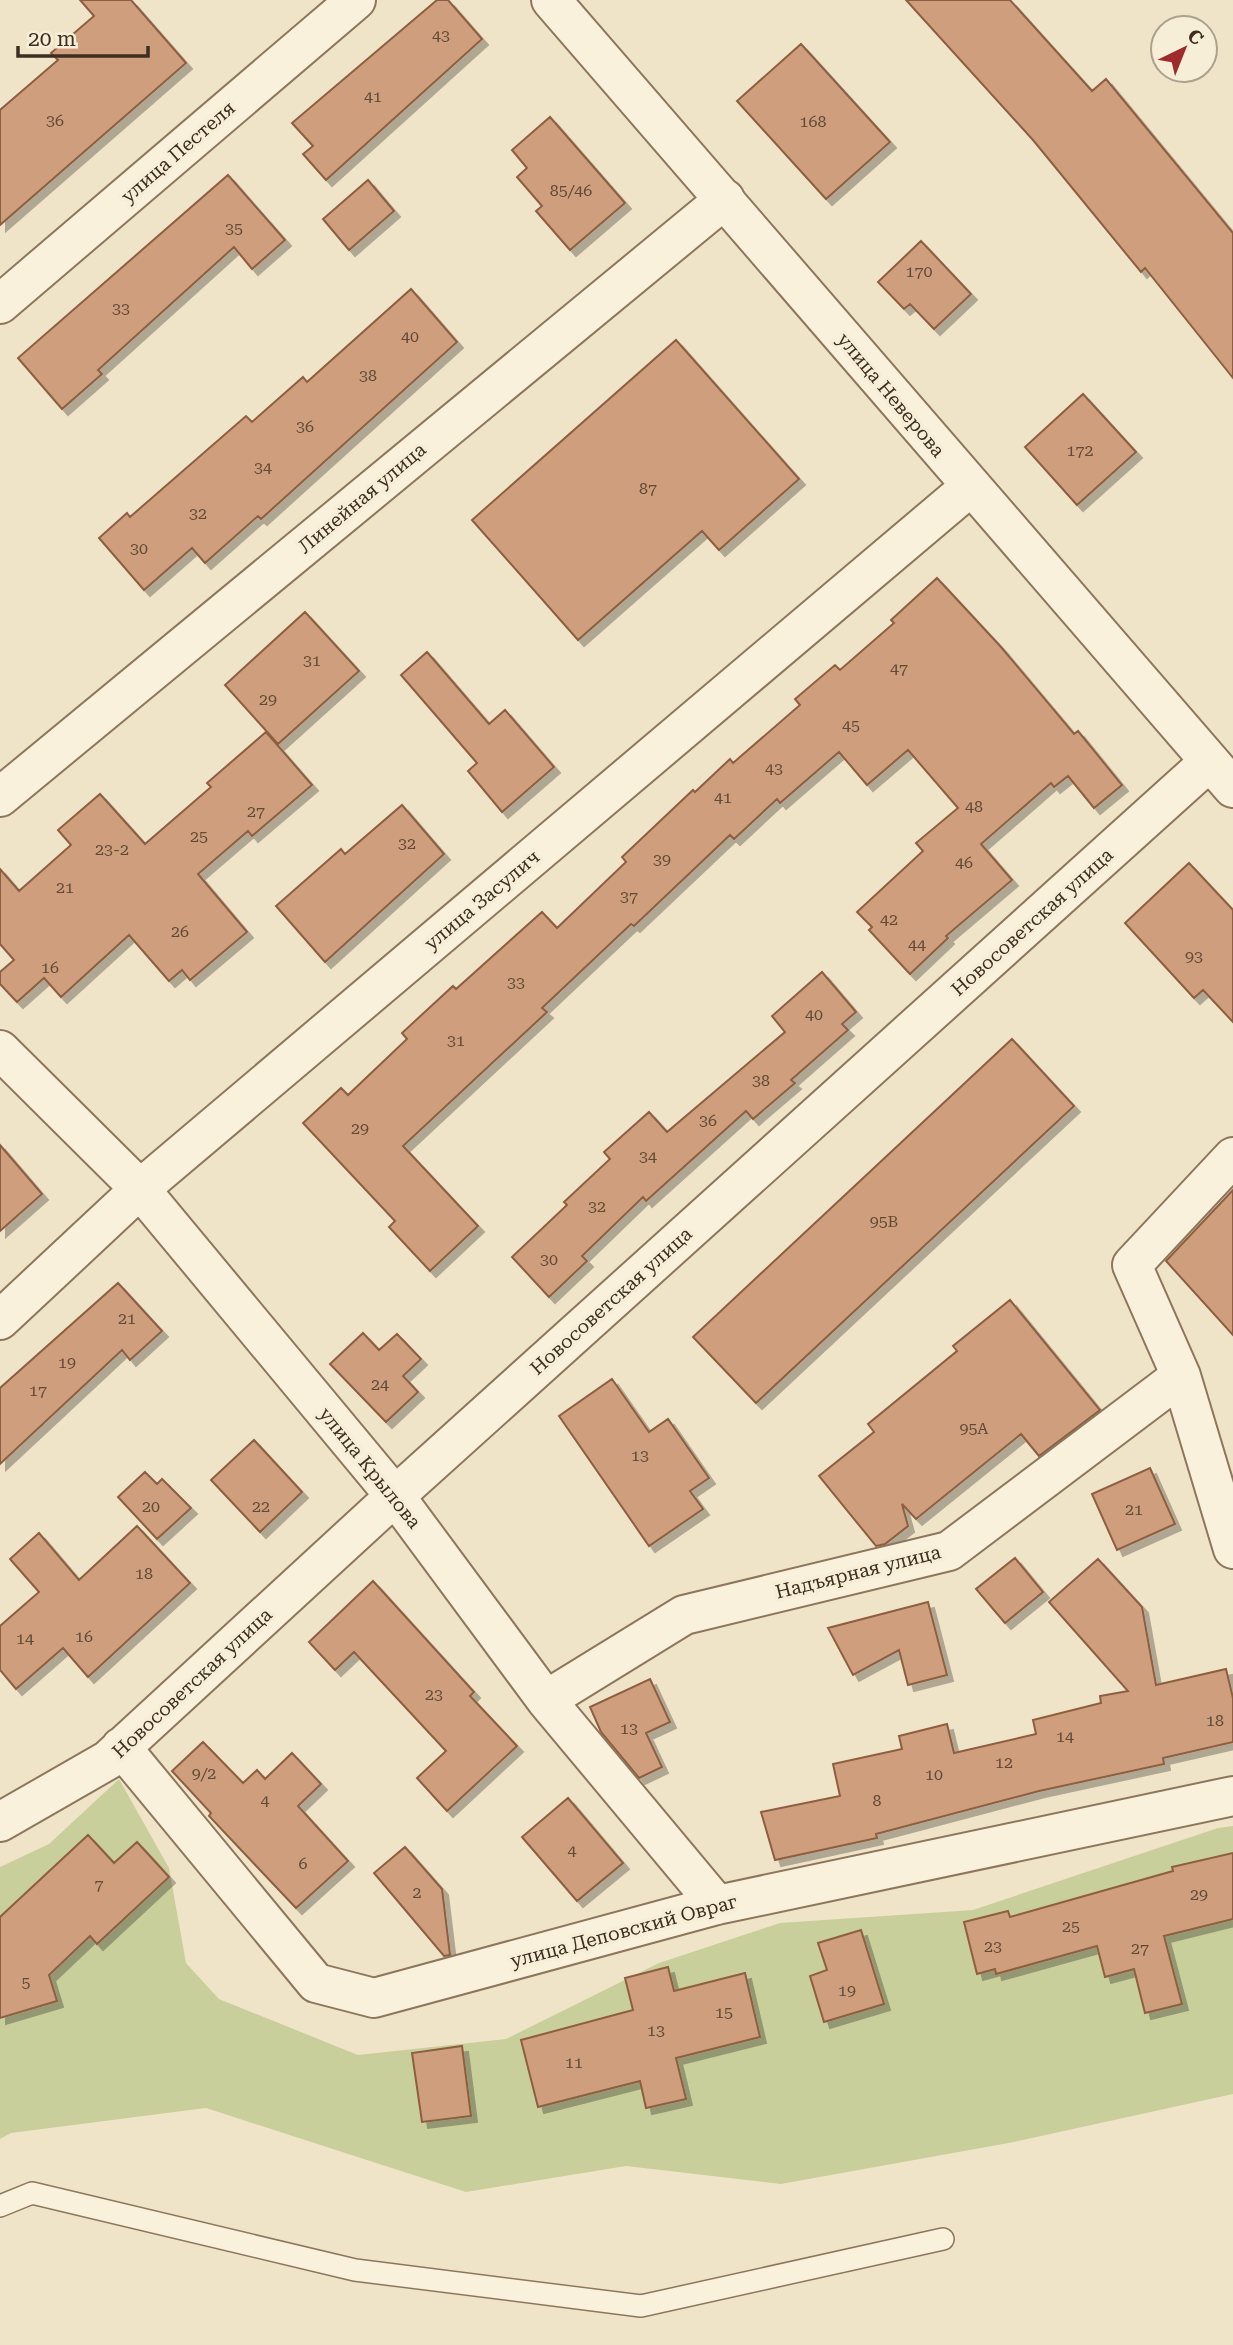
<svg xmlns="http://www.w3.org/2000/svg" width="1233" height="2345" font-family="'Roboto Serif',serif">
<defs>
<filter id="shadow"><feDropShadow dx="6" dy="6" stdDeviation="0" flood-color="#0004"/></filter>
</defs>
<rect width="100%" height="100%" fill="#f0e4c8"/>
<path fill="#c9cf9b" d="M119 1779 169 1868 186 1963 219 1999 358 2055 506 2039 659 1963 780 1923 973 1910 1218 1828 1233 1826V2094L1014 2142 781 2184 626 2166 466 2192 206 2108 11 2133 0 2139V1867L49 1844Z"/>
<path fill="#cf9f7d" stroke="#8d5f41" stroke-width="2" filter="url(#shadow)" d="M80 0H131L186 63 0 225V110L58 60 51 53 94 16Z
M437 0H448L482 39 326 180 303 154 313 146 292 123Z
M906 0H1010L1092 91 1106 79 1233 233V378L1145 268 1141 272 1033 140Z
M801 44 890 142 826 199 737 101Z
M550 117 625 203 570 250 536 211 542 206 517 177 527 168 512 150Z
M228 175 285 240 252 269 234 247 98 370 102 374 62 409 18 358Z
M368 180 394 211 349 250 323 219Z
M921 241 971 294 934 329 910 304 904 309 878 282Z
M411 289 457 342 261 519 258 516 205 563 192 548 144 590 99 538 127 513 130 517 246 416 252 422 303 377 307 382Z
M676 340 799 479 719 550 702 531 578 640 472 520Z
M1083 394 1136 452 1077 505 1025 447Z
M937 578 1001 647 1074 734 1078 731 1122 785 1094 808 1068 776 1054 787 1051 783 981 844 1012 880 946 936 948 938 910 974 869 930 872 927 857 912 923 851 916 843 958 808 908 750 867 785 839 752 780 803 777 799 734 839 730 835 634 926 631 924 542 1008 547 1012 403 1146 478 1226 430 1271 389 1227 395 1221 303 1123 341 1088 348 1095 407 1039 402 1033 453 986 456 989 542 912 557 928 626 862 622 857 693 790 695 792 730 759 733 763 800 705 795 699 835 665 840 670 894 623 891 620Z
M305 612 359 671 278 744 225 685Z
M427 652 489 724 505 710 554 767 502 812 468 771 477 763 401 675Z
M266 732 312 785 252 836 248 831 198 874 247 932 190 980 182 970 169 981 129 935 61 997 44 978 17 1002 0 984V972L14 960 0 944V869L19 891 71 845 58 830 100 794 145 844 211 787 207 783Z
M402 805 444 854 325 962 276 906 341 849 345 854Z
M1189 863 1233 910V1022L1203 990 1194 998 1125 923Z
M822 972 856 1012 842 1024 848 1030 791 1080 795 1083 753 1119 746 1111 646 1201 643 1197 582 1256 587 1261 549 1297 512 1257 567 1205 564 1202 610 1159 604 1152 649 1112 667 1132 785 1032 772 1016Z
M1012 1039 1074 1106 756 1403 693 1337Z
M0 1145 42 1194 0 1231Z
M1233 1190V1335L1166 1261Z
M118 1283 162 1331 130 1360 122 1350 0 1464V1388Z
M1010 1300 1100 1410 1039 1456 1021 1434 916 1519 902 1504 908 1526 885 1544 876 1546 819 1476 874 1432 868 1424 957 1351 953 1346Z
M363 1333 379 1350 397 1334 421 1359 403 1376 418 1392 386 1422 330 1364Z
M612 1379 649 1432 668 1419 709 1478 690 1491 703 1509 649 1546 559 1416Z
M254 1440 302 1492 260 1532 211 1480Z
M1150 1468 1175 1524 1117 1550 1092 1494Z
M145 1472 157 1484 162 1479 191 1508 157 1539 118 1497Z
M137 1526 190 1583 88 1677 63 1648 16 1689 0 1670V1626L39 1592 10 1559 39 1533 79 1580Z
M1015 1558 1043 1592 1005 1623 976 1589Z
M1098 1559 1142 1607 1156 1685 1226 1669 1233 1698V1742L1163 1758 1164 1764 1039 1791 876 1834 877 1838 775 1860 761 1812 840 1796 833 1764 902 1749 899 1736 947 1724 954 1753 1036 1734 1033 1720 1101 1703 1100 1696 1128 1691 1049 1602Z
M373 1581 474 1692 470 1696 517 1746 447 1811 417 1778 446 1751 354 1652 335 1670 309 1642Z
M928 1602 947 1675 908 1685 899 1650 853 1675 828 1628Z
M650 1679 670 1722 646 1733 662 1767 639 1778 601 1732 590 1707Z
M203 1742 243 1783 257 1770 265 1779 292 1753 321 1784 298 1806 348 1861 296 1908 209 1816 211 1813 172 1771Z
M568 1798 623 1863 577 1901 522 1837Z
M88 1835 114 1863 137 1842 169 1877 97 1944 90 1936 49 1975 57 2001 0 2018V1917Z
M405 1847 442 1889 450 1955 444 1956 374 1873Z
M1233 1853V1919L1164 1936 1182 2004 1145 2013 1134 1969 1105 1977 1097 1946 996 1974 995 1969 977 1974 964 1922 1008 1911 1010 1917 1173 1871 1172 1867Z
M861 1930 884 2004 824 2022 810 1976 827 1970 818 1943Z
M668 1967 674 1991 745 1973 760 2037 676 2058 686 2099 646 2108 640 2081 538 2107 521 2040 633 2010 625 1978Z
M462 2046 471 2116 422 2122 412 2053Z"/>
<g fill="none" stroke-linecap="round" stroke-linejoin="round">
<defs>
<path id="service" d="M0 2206 32 2193 355 2270 641 2306 943 2239"/>
<path id="minor" d="M0 304 356 0
M0 797 725 199
M0 1050 140 1189 395 1496 546 1700 717 1905
M1233 1157 1132 1265 1181 1376 1233 1549
M0 1320 140 1189 970 487
M546 1700 684 1615 949 1551 1181 1376
M121 1747 316 1983 374 1998 717 1905 1233 1796
M0 1822 108 1760 395 1496 1209 762"/>
<path id="tertiary" d="M551 0 1233 788"/>
</defs>
<use href="#service" stroke="#8d765c" stroke-width="24"/>
<use href="#minor" stroke="#8d765c" stroke-width="42"/>
<use href="#tertiary" stroke="#8d765c" stroke-width="42"/>
<use href="#service" stroke="#faf1dc" stroke-width="21"/>
<use href="#minor" stroke="#faf1dc" stroke-width="38"/>
<use href="#tertiary" stroke="#faf1dc" stroke-width="38"/>
</g>
<g text-anchor="middle" dominant-baseline="central" stroke-width="7" stroke-linejoin="round" paint-order="stroke">
<g font-size="16" fill="#624a37">
<text x="441" y="35">43</text>
<text x="373" y="96">41</text>
<text x="55" y="120">36</text>
<text x="813" y="121">168</text>
<text x="571" y="190">85/46</text>
<text x="234" y="228">35</text>
<text x="919" y="271">170</text>
<text x="121" y="308">33</text>
<text x="410" y="336">40</text>
<text x="368" y="375">38</text>
<text x="305" y="426">36</text>
<text x="1080" y="450">172</text>
<text x="263" y="467">34</text>
<text x="648" y="488">87</text>
<text x="198" y="513">32</text>
<text x="139" y="548">30</text>
<text x="312" y="660">31</text>
<text x="899" y="668">47</text>
<text x="268" y="699">29</text>
<text x="851" y="725">45</text>
<text x="774" y="768">43</text>
<text x="723" y="797">41</text>
<text x="974" y="806">48</text>
<text x="256" y="811">27</text>
<text x="199" y="836">25</text>
<text x="407" y="843">32</text>
<text x="112" y="849">23-2</text>
<text x="662" y="859">39</text>
<text x="964" y="862">46</text>
<text x="65" y="887">21</text>
<text x="629" y="896">37</text>
<text x="889" y="919">42</text>
<text x="180" y="931">26</text>
<text x="917" y="944">44</text>
<text x="1194" y="956">93</text>
<text x="50" y="967">16</text>
<text x="516" y="982">33</text>
<text x="814" y="1014">40</text>
<text x="456" y="1040">31</text>
<text x="761" y="1080">38</text>
<text x="708" y="1120">36</text>
<text x="360" y="1128">29</text>
<text x="648" y="1156">34</text>
<text x="597" y="1206">32</text>
<text x="884" y="1221">95В</text>
<text x="549" y="1259">30</text>
<text x="127" y="1318">21</text>
<text x="67" y="1362">19</text>
<text x="380" y="1384">24</text>
<text x="38" y="1390">17</text>
<text x="974" y="1428">95А</text>
<text x="640" y="1455">13</text>
<text x="151" y="1506">20</text>
<text x="261" y="1506">22</text>
<text x="1134" y="1509">21</text>
<text x="144" y="1573">18</text>
<text x="84" y="1636">16</text>
<text x="25" y="1638">14</text>
<text x="434" y="1694">23</text>
<text x="1215" y="1720">18</text>
<text x="629" y="1728">13</text>
<text x="1065" y="1736">14</text>
<text x="1004" y="1762">12</text>
<text x="204" y="1773">9/2</text>
<text x="934" y="1774">10</text>
<text x="265" y="1800">4</text>
<text x="877" y="1800">8</text>
<text x="572" y="1850">4</text>
<text x="303" y="1863">6</text>
<text x="99" y="1884">7</text>
<text x="417" y="1892">2</text>
<text x="1199" y="1894">29</text>
<text x="1071" y="1926">25</text>
<text x="993" y="1946">23</text>
<text x="1140" y="1948">27</text>
<text x="26" y="1982">5</text>
<text x="847" y="1990">19</text>
<text x="724" y="2012">15</text>
<text x="656" y="2030">13</text>
<text x="574" y="2062">11</text>
</g>
<g font-size="19" fill="#3d2e20" stroke="#f7eed8">
<text transform="translate(178 152) rotate(-41)">улица Пестеля</text>
<text transform="translate(891 395) rotate(50)">улица Неверова</text>
<text transform="translate(362 498) rotate(-40)">Линейная улица</text>
<text transform="translate(482 900) rotate(-40)">улица Засулич</text>
<text transform="translate(1032 922) rotate(-42)">Новосоветская улица</text>
<text transform="translate(611 1301) rotate(-42)">Новосоветская улица</text>
<text transform="translate(370 1468) rotate(51)">улица Крылова</text>
<text transform="translate(858 1572) rotate(-14)">Надъярная улица</text>
<text transform="translate(192 1683) rotate(-43)">Новосоветская улица</text>
<text transform="translate(624 1931) rotate(-15)">улица Деповский Овраг</text>
</g>
</g>
<g transform="translate(1184 49) rotate(43)"><circle r="33" fill="#f7eed8" stroke="#ada18e" stroke-width="2"/>
<path d="M0-5L12 26L0 18L-12 26Z" fill="#9e2a2b"/>
<text y="-10" font-size="19" font-weight="bold" text-anchor="middle" fill="#3d2e20">С</text>
</g>
<path d="M18 46v10h130v-10" fill="none" stroke="#3d2e20" stroke-width="3.5"/>
<text x="28" y="46" font-size="21" fill="#3d2e20" stroke="#f7eed8" stroke-width="5" paint-order="stroke">20 m</text>
</svg>
